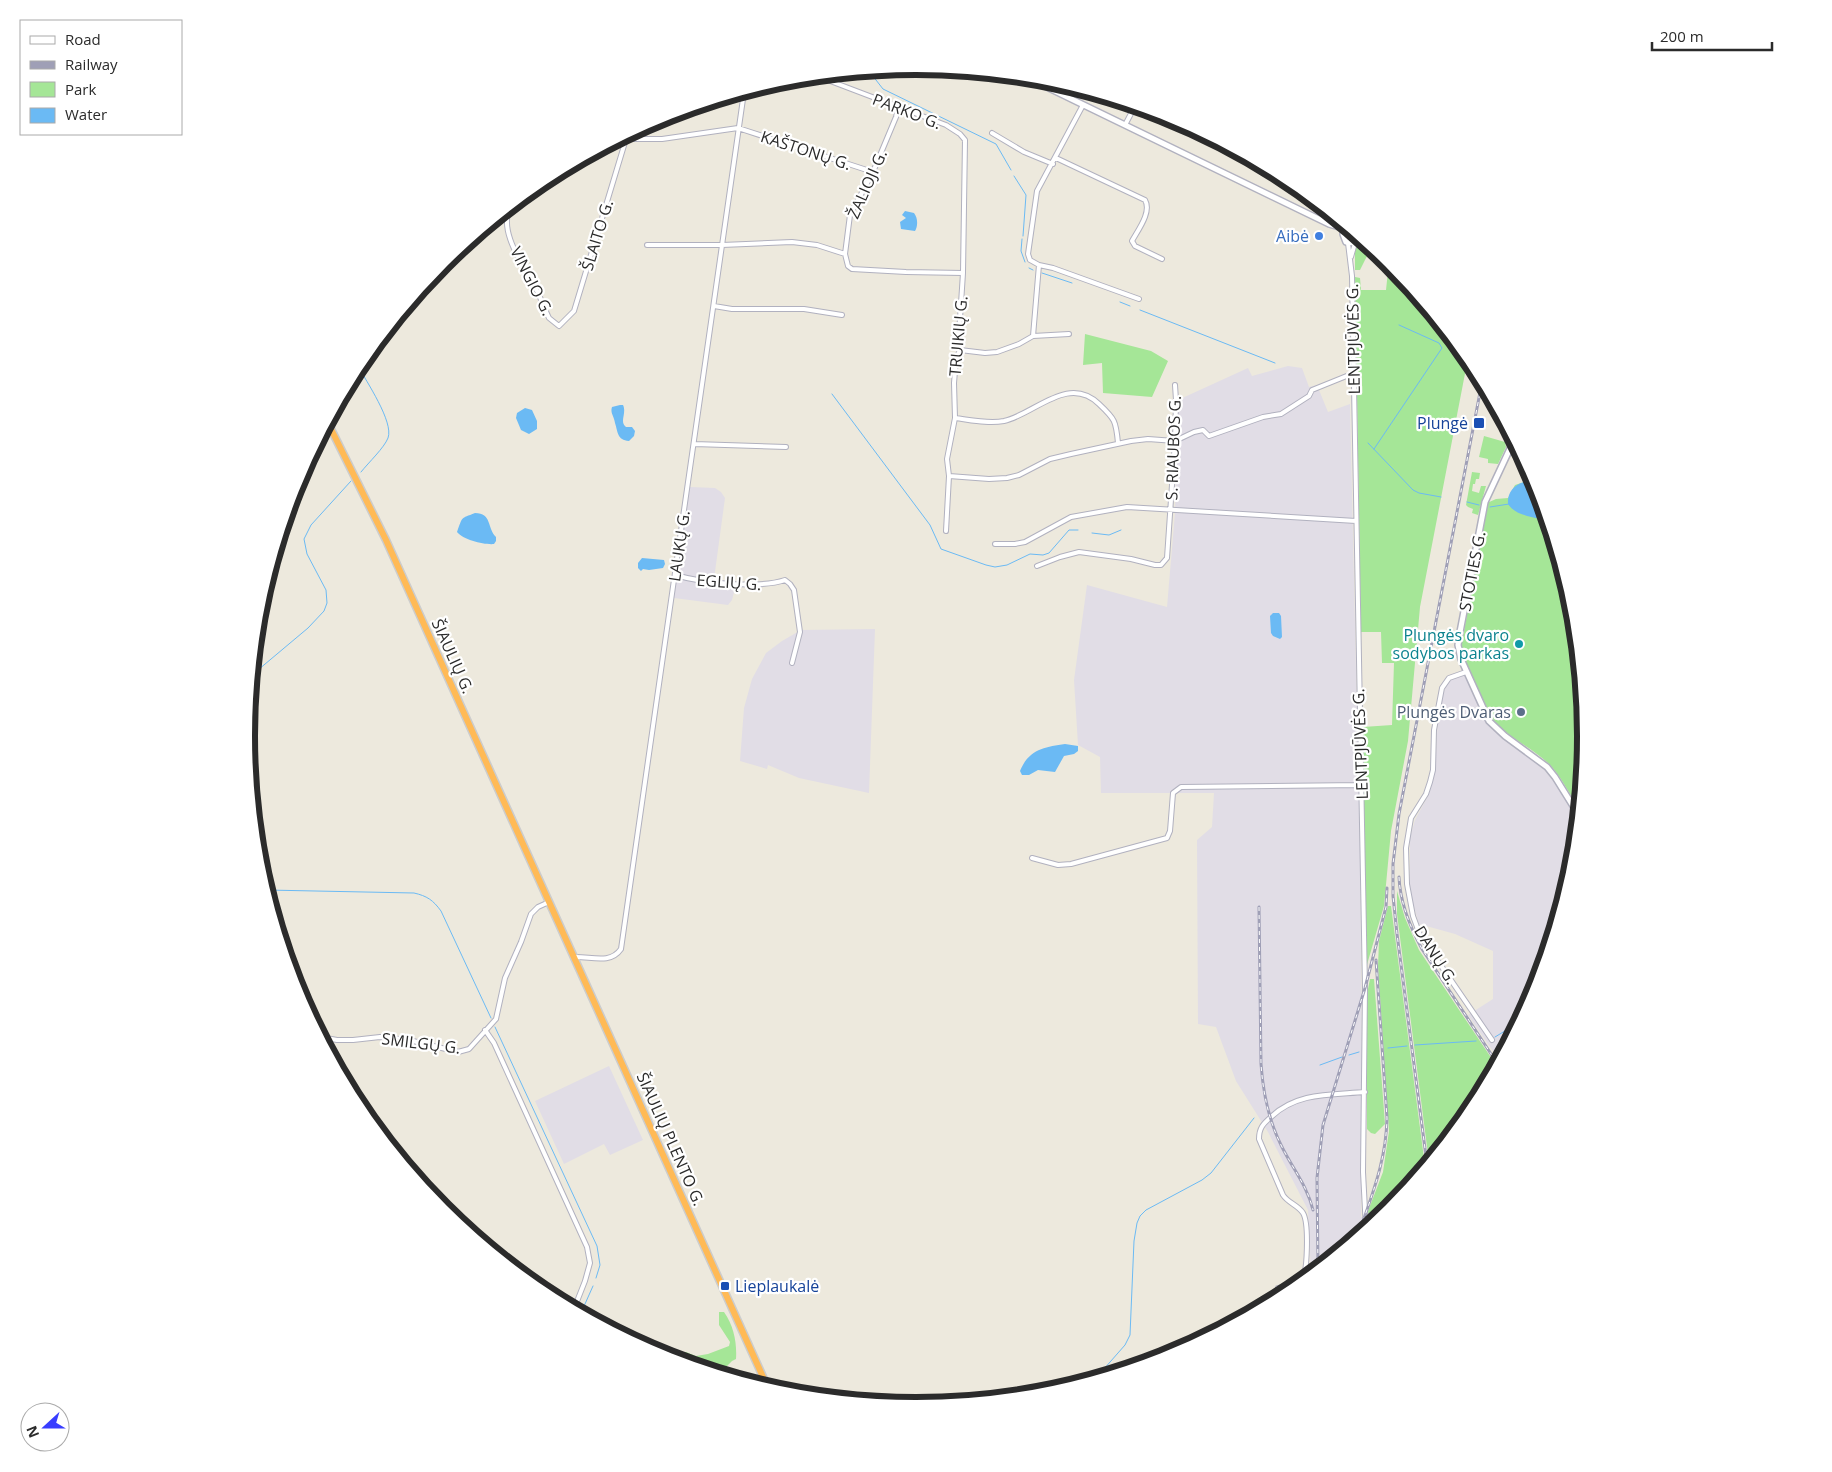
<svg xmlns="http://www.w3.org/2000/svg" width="1832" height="1472" font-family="'Open Sans',sans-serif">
<rect width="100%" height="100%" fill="#ede9dd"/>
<path fill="#e1dde6" d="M1288 366 1302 368 1309 387 1317 385 1328 412 1350 404 1360 847 1362 1061 1361 1217H1369L1370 1226 1311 1274 1308 1210 1268 1132 1236 1081 1216 1027 1198 1024 1197 840 1212 827 1214 793H1101L1100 757 1078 745 1074 680 1087 585 1167 607 1175 513 1178 400 1248 368 1252 376Z
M690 487 715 488 721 492 725 498 714 579 731 581 734 592 732 600 728 605 674 598Z
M875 629 869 793 799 778 768 765 767 769 740 761 744 708 752 679 766 653 782 641 801 630Z
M1464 674 1487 723 1496 732 1543 768 1556 784 1578 818 1573 867 1535 993 1499 1060 1468 1015 1493 999V951L1455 934 1419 924 1412 900 1410 886V838L1415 820 1427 798 1435 770 1438 717 1441 701 1447 683 1453 678Z
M609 1066 643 1140 610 1155 604 1144 564 1164 535 1101Z"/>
<path fill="#a5e697" d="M1360 244C1369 245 1374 250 1381 256H1379L1369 252 1360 270H1355V247Z
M1389 262 1468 358 1420 607 1408 741 1391 831 1384 906 1366 968 1363 727 1392 725 1394 663H1382L1381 632H1361L1355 277 1360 278 1361 290H1386Z
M1085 334 1151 351 1168 361 1152 397 1103 393 1102 363 1083 365Z
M1484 436 1505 442 1506 447 1498 464 1488 463V459L1479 457Z
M1472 472 1480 473 1479 479H1476L1475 484H1473L1472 491 1479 493 1481 486H1486L1478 515 1472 513 1473 509 1468 507 1466 505Z
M1524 482 1537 486 1573 606 1586 736 1579 808C1569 794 1561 776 1549 764 1535 750 1517 742 1502 729 1486 716 1465 669 1461 648L1487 503 1496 499 1508 498 1515 485Z
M1397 891 1405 918 1419 950 1496 1065 1473 1108 1429 1162 1397 914Z
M1388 906H1391L1425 1166 1389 1210 1383 1215 1378 1216 1377 1220 1370 1226 1368 1211 1383 1172 1389 1131 1378 966 1379 941Z
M1370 979H1374L1385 1124 1375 1134 1371 1133 1367 1129V1000L1368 989Z
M719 1312H724C734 1326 737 1343 736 1359L732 1361 720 1373 675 1359 677 1355 686 1352 696 1356 708 1354 729 1346 730 1342 719 1325Z"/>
<path fill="#6bbaf4" d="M905 211 914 213C918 218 918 226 915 231L901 229 900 222 906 218 902 215Z
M620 405H623C627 413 619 422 626 427H632L635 431 634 436 629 441C617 440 618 432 615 423 614 416 610 413 612 407Z
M525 408 532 410 537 421V429L529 434 521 430 516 418 517 413Z
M1524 482 1537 486 1548 523C1536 515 1517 518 1508 504 1507 494 1513 485 1524 482Z
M475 513C492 513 487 528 496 537V541L494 544C485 545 463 540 457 532 463 516 460 519 475 513Z
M642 558 664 560 665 564 663 568 649 570 643 569 641 571 638 568V563Z
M1273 613H1279L1281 616 1282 637 1280 639 1273 636 1271 633 1270 616Z
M1065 744 1078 746V751L1074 754 1064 756 1055 772 1038 770 1029 775H1022L1020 771C1029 749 1045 747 1065 744Z"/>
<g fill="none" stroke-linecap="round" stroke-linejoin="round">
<path stroke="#6bbaf4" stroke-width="1" d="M869 71 883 89 996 144 1011 170
M1014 176 1026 195 1023 236
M1022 239 1021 251 1025 262
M1029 268 1033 270
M1042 273 1072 283
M1120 302 1130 306
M1140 310 1275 363
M358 366C366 381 394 422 388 438 384 448 369 462 361 472
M832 394 930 525 941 549 986 565 995 567 1007 565 1030 554 1043 555 1049 553 1069 530H1078
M1368 443 1413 490 1419 493 1441 497
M1374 449 1442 348 1439 343 1399 325
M1467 502 1479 505
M1490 507 1509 504
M1092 533 1109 535 1121 530
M252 675 308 628 324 611 327 603 326 590 307 554 304 539 311 525 351 481
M266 890 414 893C427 896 433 900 441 911L491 1018
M495 1027 597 1246 600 1265 596 1278
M1495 1037 1518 1023
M1415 1045 1476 1041
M1388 1048 1407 1046
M1349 1055 1359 1052
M1320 1065 1342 1057
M581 1313 593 1286
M1096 1378 1125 1345 1130 1335 1134 1241 1137 1223 1140 1216 1146 1210 1202 1180 1211 1173 1254 1118"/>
<defs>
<path id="street" d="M817 76 946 125 960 134 965 140 963 273 959 334 960 350 956 359 954 383 955 418 947 459 949 476 946 531
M898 108 896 117 873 172 850 215 845 254 848 266 852 269 906 272 963 273
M1125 125 1135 106
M992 133 1024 152 1053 164
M619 139H662L738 128 873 172
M1056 158 1145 200C1152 212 1138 230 1132 241L1135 246 1162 259
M512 205C495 228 525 268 536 289 541 298 544 308 549 318L559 326 574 311 626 139
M1348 243 1352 276 1365 988 1363 1172 1366 1229
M647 245H722L792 242 817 245 845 254
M1351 257 1355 243
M1039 265 1053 268 1139 299
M714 306 732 309H804L842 315
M1033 336 1039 265 1030 260 1028 254 1037 191 1083 105
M960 350 985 353 997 352 1019 344 1033 336 1069 334
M955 418C971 420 988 424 1004 421 1035 414 1068 374 1099 404 1115 419 1116 421 1118 443
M694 444 786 447
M949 476 989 479 1007 478 1019 475 1050 459 1071 454 1131 441 1148 439 1175 441 1194 432 1203 430 1209 436 1263 417 1281 414 1309 396 1312 390 1354 373
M995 544H1015L1025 542 1071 517 1127 507 1356 521
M1037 566 1060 557 1079 552 1131 559 1155 565H1161L1167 558 1175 441 1176 400 1175 385
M675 575C703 583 758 589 785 580L790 584 794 590 800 632 792 663
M1466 672 1449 678 1442 688 1434 730 1433 770 1430 782 1426 794 1411 818 1406 848 1407 884 1413 916 1420 935 1492 1040
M1032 858 1058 865 1071 864 1167 838 1170 831 1173 793 1181 787 1362 785
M574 957C590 956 610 965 621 949L744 92
M485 1030 494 1043 587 1247 590 1263 585 1281 574 1309
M321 1037 337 1040H353L380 1037 409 1040 458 1052 469 1049 496 1019 505 978 521 942 531 914 538 907 549 902
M1301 1282C1308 1274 1309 1223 1303 1213 1298 1205 1288 1203 1283 1195L1259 1139C1259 1128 1263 1124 1271 1117 1297 1092 1331 1095 1365 1092
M1278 1288 1298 1285"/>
<path id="secondary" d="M1026 77 1329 224 1346 229
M1346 228 1343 234 1346 242 1355 243 1360 238
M1357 242 1366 243
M1514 440 1485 502 1460 632 1458 645 1461 659 1489 721 1505 736 1547 767 1555 777 1578 814"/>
<path id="highway" d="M328 423 386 540 768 1388"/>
</defs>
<use href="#street" stroke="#b1b1bf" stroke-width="6"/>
<use href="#secondary" stroke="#b1b1bf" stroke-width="8"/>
<use href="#highway" stroke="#ccc" stroke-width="9"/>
<use href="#street" stroke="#fff" stroke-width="4"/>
<use href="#secondary" stroke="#fff" stroke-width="5"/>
<use href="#highway" stroke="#ffba56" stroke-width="6"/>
<defs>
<path id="rail" d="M1399 877C1400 902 1410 927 1422 949L1497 1063
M1259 907 1261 1064C1263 1092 1268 1119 1281 1145 1292 1168 1307 1185 1313 1210
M1427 1164 1397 934 1393 896V864L1399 814 1482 382
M1358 1236C1372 1194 1386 1162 1387 1118L1376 960
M1318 1269 1317 1178 1323 1125 1365 988 1386 907 1387 888"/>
</defs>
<use href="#rail" stroke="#9f9fb6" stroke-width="3"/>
<use href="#rail" stroke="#fff" stroke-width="1" stroke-dasharray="4" stroke-linecap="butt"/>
</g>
<circle fill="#3f7fe0" stroke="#fff" stroke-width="2" cx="1319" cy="236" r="5"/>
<g fill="#1a4fb4" stroke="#fff" stroke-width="2">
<rect x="1473" y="417" width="12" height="12" rx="2.5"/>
<rect x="720" y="1281" width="10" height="10" rx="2.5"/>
</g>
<circle fill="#0f9aa8" stroke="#fff" stroke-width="2" cx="1519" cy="644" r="5"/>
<circle fill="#5c6f8a" stroke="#fff" stroke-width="2" cx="1521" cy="712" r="5"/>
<g text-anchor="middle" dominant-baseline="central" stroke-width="4.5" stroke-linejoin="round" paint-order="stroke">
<g font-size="16" fill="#2b2b2b" stroke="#fff">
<text transform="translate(907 111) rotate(21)">PARKO G.</text>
<text transform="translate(806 150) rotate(18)">KAŠTONŲ G.</text>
<text transform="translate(867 184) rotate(-66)">ŽALIOJI G.</text>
<text transform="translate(597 235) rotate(-73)">ŠLAITO G.</text>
<text transform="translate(532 281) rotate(63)">VINGIO G.</text>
<text transform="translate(958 336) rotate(-85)">TRUIKIŲ G.</text>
<text transform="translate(1353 339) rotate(-91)">LENTPJŪVĖS G.</text>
<text transform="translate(1173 448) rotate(-88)">S. RIAUBOS G.</text>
<text transform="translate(679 546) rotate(-82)">LAUKŲ G.</text>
<text transform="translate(1472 571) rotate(-79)">STOTIES G.</text>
<text transform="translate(729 582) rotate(4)">EGLIŲ G.</text>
<text transform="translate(453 656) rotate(66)">ŠIAULIŲ G.</text>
<text transform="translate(1360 744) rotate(-92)">LENTPJŪVĖS G.</text>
<text transform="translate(1436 955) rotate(58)">DANŲ G.</text>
<text transform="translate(421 1043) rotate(7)">SMILGŲ G.</text>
<text transform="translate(671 1139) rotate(66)">ŠIAULIŲ PLENTO G.</text>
</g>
<g font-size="16" fill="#366cbe" stroke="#fff" text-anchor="end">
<text x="1309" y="236">Aibė</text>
</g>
<g font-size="16" fill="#164399" stroke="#fff" text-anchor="end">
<text x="1468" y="423">Plungė</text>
<text x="735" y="1286" text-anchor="start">Lieplaukalė</text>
</g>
<g font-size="16" fill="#0d838f" stroke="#fff" text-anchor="end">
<text x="1509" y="635">Plungės dvaro<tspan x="1509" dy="18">sodybos parkas</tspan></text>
</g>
<g font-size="16" fill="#4e5e75" stroke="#fff" text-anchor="end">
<text x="1511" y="712">Plungės Dvaras</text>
</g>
</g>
<path d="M0 0H1832V1472H0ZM255 736a661 661 0 1 1 1322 0a661 661 0 1 1-1322 0Z" fill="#fff" fill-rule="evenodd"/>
<path fill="none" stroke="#2b2b2b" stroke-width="6" d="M255 736a661 661 0 1 1 1322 0a661 661 0 1 1-1322 0Z"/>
<rect x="20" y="20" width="162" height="115" fill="#ffffff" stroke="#aaaaaa"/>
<rect x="30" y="36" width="25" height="8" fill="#ffffff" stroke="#aaaaaa"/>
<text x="65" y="45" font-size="15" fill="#2b2b2b">Road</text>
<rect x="30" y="61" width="25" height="8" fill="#9f9fb6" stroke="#aaaaaa"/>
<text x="65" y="70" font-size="15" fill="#2b2b2b">Railway</text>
<rect x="30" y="82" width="25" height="15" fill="#a5e697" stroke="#aaaaaa"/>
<text x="65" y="95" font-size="15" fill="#2b2b2b">Park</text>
<rect x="30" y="108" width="25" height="15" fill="#6bbaf4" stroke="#aaaaaa"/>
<text x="65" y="120" font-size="15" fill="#2b2b2b">Water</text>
<g transform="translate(45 1427) rotate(249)"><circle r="24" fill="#ffffff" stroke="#aaaaaa"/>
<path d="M0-4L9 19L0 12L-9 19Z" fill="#383dff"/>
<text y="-8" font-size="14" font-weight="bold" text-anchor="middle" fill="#2b2b2b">N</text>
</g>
<path d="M1652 42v8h120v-8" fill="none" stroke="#2b2b2b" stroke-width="2.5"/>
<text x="1660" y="42" font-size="15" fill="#2b2b2b" stroke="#ffffff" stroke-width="4" paint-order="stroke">200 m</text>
</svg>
